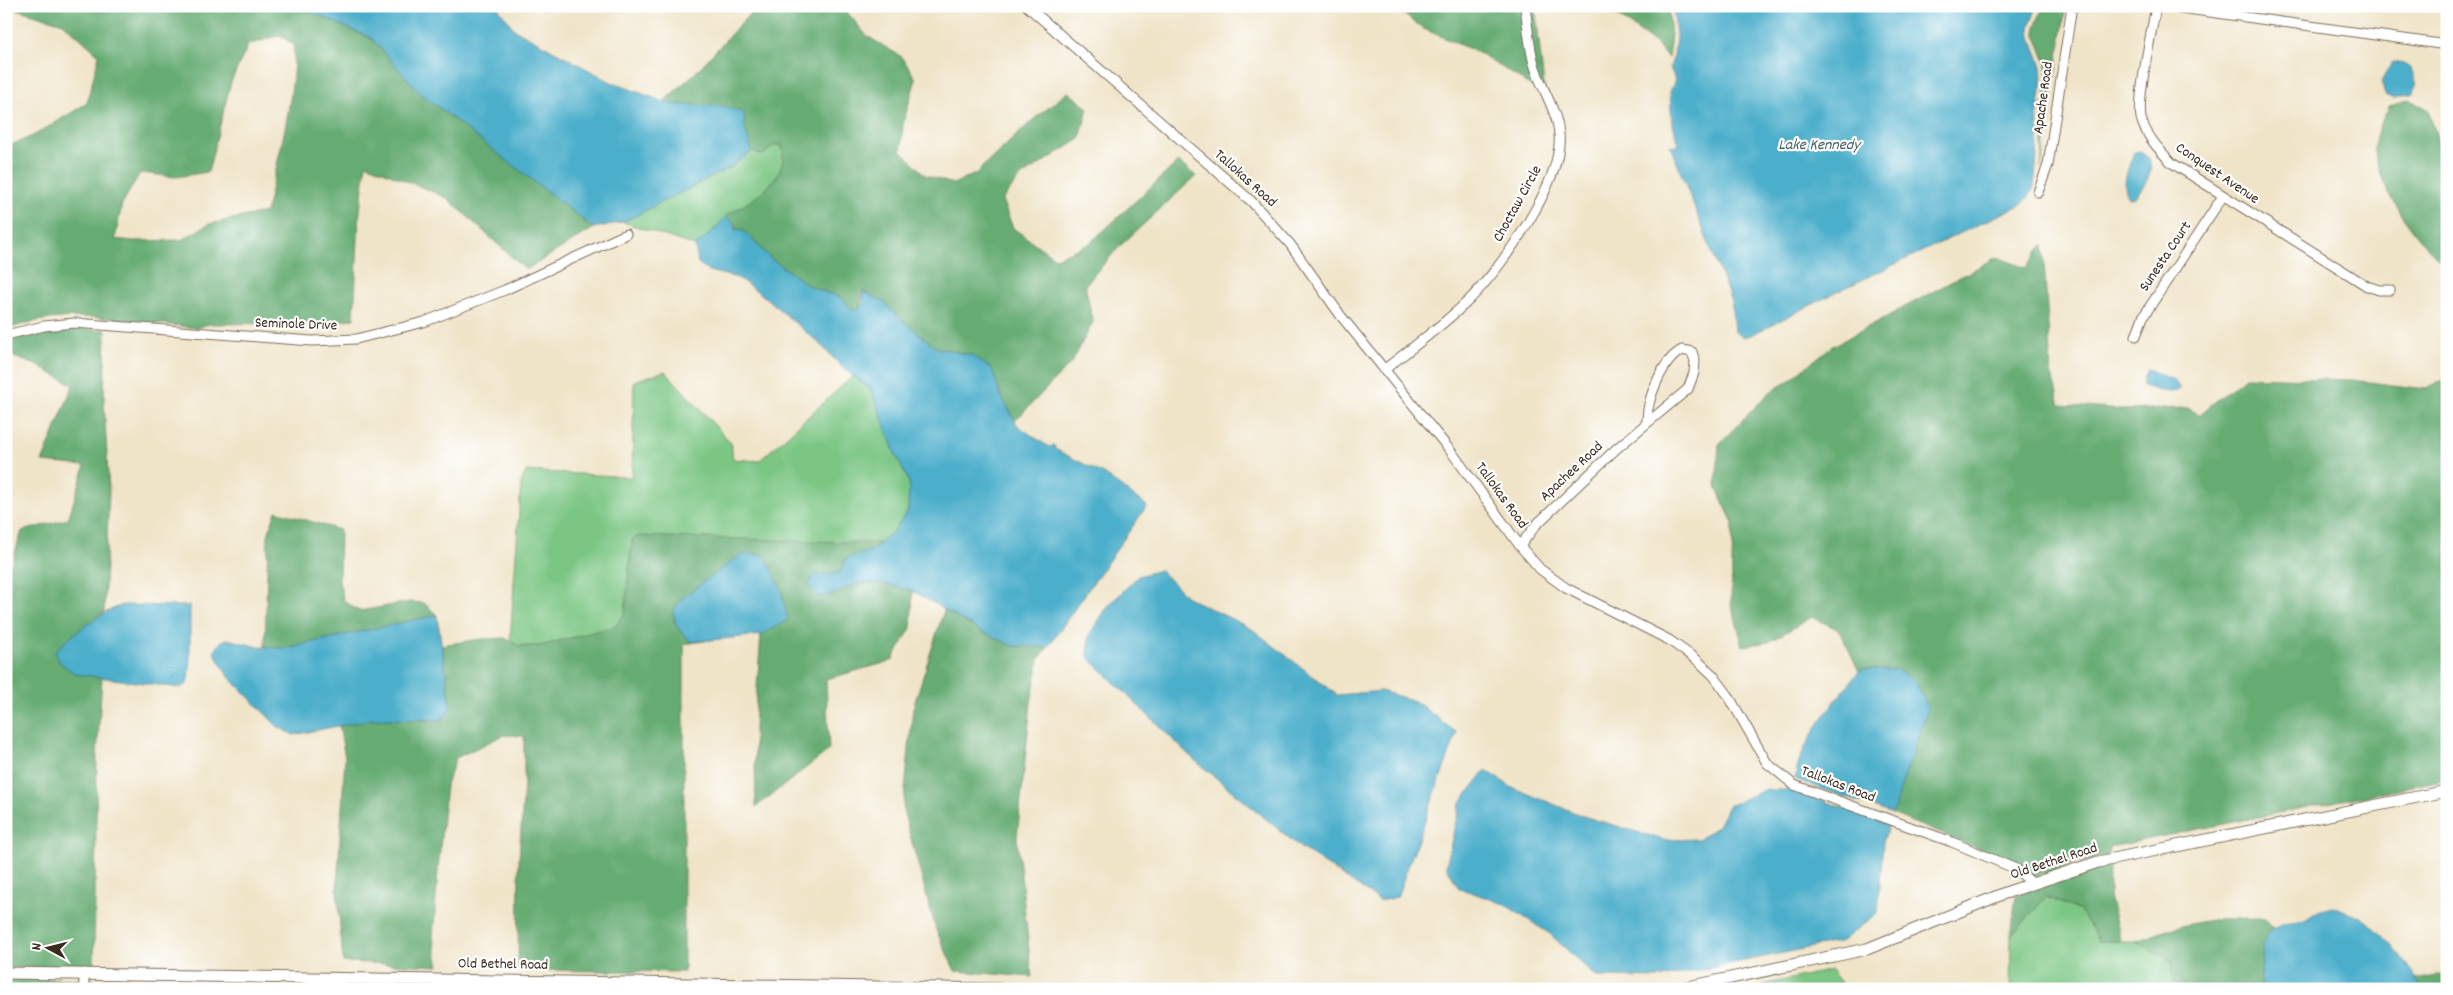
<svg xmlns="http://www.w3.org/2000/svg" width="2453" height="995" font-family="Dekko,sans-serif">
<rect width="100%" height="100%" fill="#fff"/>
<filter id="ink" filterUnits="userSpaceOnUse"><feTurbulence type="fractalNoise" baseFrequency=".02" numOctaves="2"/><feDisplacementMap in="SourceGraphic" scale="10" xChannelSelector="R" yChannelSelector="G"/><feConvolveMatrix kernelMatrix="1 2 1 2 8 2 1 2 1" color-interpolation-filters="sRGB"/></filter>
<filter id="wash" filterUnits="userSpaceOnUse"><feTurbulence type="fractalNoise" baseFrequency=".0096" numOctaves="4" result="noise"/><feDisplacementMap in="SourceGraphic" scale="20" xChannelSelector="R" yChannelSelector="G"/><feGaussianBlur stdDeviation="1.12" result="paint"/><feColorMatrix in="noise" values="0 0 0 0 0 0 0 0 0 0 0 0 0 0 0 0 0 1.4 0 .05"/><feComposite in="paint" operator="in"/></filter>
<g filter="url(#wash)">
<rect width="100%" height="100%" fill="#f0e4c8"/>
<path fill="#7cc684" stroke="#5c7851" d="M782 145 784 156 781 170 761 195 726 216 716 228 695 246 623 222 729 168 752 151 763 155 773 146Z
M665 371 731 443 733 459 759 461 853 376 872 391 895 453 909 482 908 511 893 532 881 542 873 544 632 540 625 613 616 626 540 646H519L510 641 521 483 526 471 632 477 634 381Z
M2046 897 2081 911 2098 941H2136L2171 960 2174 989H2010L2011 936Z
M1831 970 1846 989H1762L1763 985Z"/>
<path fill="#65ab72" stroke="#506a48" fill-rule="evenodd" d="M6 6H298L371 38 421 94 594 228 526 270 447 198 366 164 359 219 354 319 313 323 209 324 197 328C137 322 65 306 6 330V147L35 135 87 103 99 55 63 23ZM280 35 294 45C295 101 278 157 266 212L209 224 181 240 134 241 115 239 122 204 140 173 176 177 208 172 231 82 248 45Z
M757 6H848L847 12 867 36 902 57 916 79 903 123 901 150 925 175 953 184 975 174 1034 119 1068 92 1088 108 1080 139 1020 177 1002 200 1013 228 1055 258 1089 244 1178 162 1196 176 1121 245 1085 285 1093 322 1072 362 1015 421 1000 394 992 369 971 355 937 348 902 320 884 302 863 291 859 310 851 309 842 298 809 286 770 258 743 230 734 228 736 225 726 216C752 200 790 181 782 145L773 146 763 155 752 151 745 128 663 102 694 74Z
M1392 6H1535L1545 95 1481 54 1424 29Z
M1604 6H1668L1671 35 1668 58 1655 43Z
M2043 6H2066L2041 168 2044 132 2042 120 2048 77 2047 65 2036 36V25Z
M2410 100 2428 109 2447 169V266C2418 244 2371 179 2375 142 2376 130 2385 117 2389 106Z
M2043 245 2051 372 2060 405 2121 410 2188 408 2199 415 2245 377 2353 380 2426 389 2447 378V714L2441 726 2447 730V779L2110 847 2109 855 2075 863 2033 877 2019 865 1892 814 1902 784 1861 669 1859 671 1839 630 1812 617 1769 642 1743 646 1731 604 1733 523 1716 487 1719 444 1771 391 1787 382 1831 347 1997 257 2026 268Z
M74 329 106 330 104 401 109 492 104 612 66 640 76 674 102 677 97 756 94 968H6V569L12 562 22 531 68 519 85 466 42 462 73 385 36 365 6 354V341L45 331Z
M276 511 340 530 339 582 344 601 359 611 410 602 424 603 437 615 285 648 265 647 268 535Z
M638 536 878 543 880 545 867 553 846 558 840 573 814 575 835 594 857 583H880L913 591 911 628 892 661 826 679 829 750 756 807 754 725 761 635 788 620 710 577 683 597 673 611 675 624 692 642 705 641 684 644V972L518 970 519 859 524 784V736L504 735 456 758 446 785 438 871 433 937 439 966 343 962 337 890 345 757 339 726 372 719 442 720 451 707 442 645 481 639 505 638 519 646H540L616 626 625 613 632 540Z
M944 610 1013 646 1048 647 1039 659 1031 703 1017 838 1032 977 955 971 936 930 903 810 913 708Z
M2109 865V897L2121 941H2098L2081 911 2046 897 2011 936 2016 895 2079 873Z
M2264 918 2273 928 2268 931 2263 946 2260 989H2174L2171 960 2136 941 2176 927 2214 919Z
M2447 973V989H2423L2416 979Z
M6 978 94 979V981H76L75 989H10Z"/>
<path fill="#4caecb" stroke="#446c74" d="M298 6H497L514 29 611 82 670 104 724 106 744 113 745 128 752 151 729 168 623 222 594 228 421 94 371 38Z
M1673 6H2037L2030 26 2031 37 2042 66 2043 77 2037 120 2039 132 2037 156 2034 187 2029 197 2020 205 1847 287 1751 335 1743 337 1734 331 1731 301 1670 145 1675 147 1679 144 1672 124 1671 110 1670 92 1675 80 1670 67 1674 56 1676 36Z
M2392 62C2410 64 2412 68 2417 85L2413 94 2394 99 2385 95 2381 82Z
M2134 152H2140L2149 158C2154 175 2145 184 2135 197L2129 198C2120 185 2129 166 2134 152Z
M726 216 736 225 734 229 743 230 770 258 809 286 842 298 851 309 859 310 863 301V291L884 302 902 320 937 348 971 355 992 369 1000 394 1018 426 1049 447 1054 445 1055 449 1105 475 1147 506 1048 647 1013 646 980 631 913 591 880 583H857L835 594 819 597 808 586 814 575 840 573 846 558 866 553 880 545 878 543 893 532 908 511 909 482 895 453 872 391 840 365 820 344 760 293 738 278 709 271 698 263 695 246 716 228Z
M2147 370 2174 380 2180 389C2170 396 2154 389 2143 386V378Z
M742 554 765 555 781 588 788 620 761 635 692 642C680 633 675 626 673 611L683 597Z
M1160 570 1187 597 1252 629 1337 695 1381 691 1415 701 1457 733 1397 897 1380 901 1301 848 1192 758 1088 657 1089 635 1108 606 1138 576Z
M122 605 190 606V669L187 684 180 688 76 674 60 663 55 651C74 633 98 614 122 605Z
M437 615 451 707 442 720 372 719 294 735 278 727 228 676 214 652 221 642 227 639 259 647 285 648Z
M1861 669 1896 670 1916 681 1928 709 1892 814 1795 779C1800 740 1837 699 1861 669Z
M1486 770 1511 787 1583 816 1664 840 1699 839 1718 826 1728 806 1764 790H1793L1889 824 1883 842 1878 913 1842 941 1662 978 1596 977 1550 934 1504 904 1459 888 1446 866 1460 803Z
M2332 907C2339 909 2348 911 2355 914 2381 927 2408 964 2423 989H2260L2263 946 2268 931 2284 923 2305 920 2318 911Z"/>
</g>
<g filter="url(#ink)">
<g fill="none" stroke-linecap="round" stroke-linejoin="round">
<defs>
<path id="minor" d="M1027 6 1251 201 1290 244 1341 316 1453 454 1520 546 1540 569 1566 588 1669 640 1697 660 1713 675 1728 695 1767 763 1794 785 1952 842 2016 869 2032 883
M2156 6C2152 31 2137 96 2141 118 2145 135 2160 151 2172 163L2367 286 2379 290H2390
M2166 6 2447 45
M2038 192 2048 165 2072 6
M6 335 44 326 74 323 312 341 356 339 424 322 505 290 626 234
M2136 336 2143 317 2223 196
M1385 369C1413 347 1442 326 1468 301 1500 270 1564 181 1559 134 1557 111 1543 91 1536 70 1529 51 1528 27 1525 6
M1520 546 1536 525 1616 449 1688 389 1694 373 1695 361 1692 352 1682 350C1662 360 1646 401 1647 423
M83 989 85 973"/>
<path id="tertiary" d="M6 973 1000 989
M1679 989 1867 949 2005 893 2098 862 2447 791"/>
</defs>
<use href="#minor" stroke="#7a6b5a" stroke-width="11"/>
<use href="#tertiary" stroke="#7a6b5a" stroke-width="13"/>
<use href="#minor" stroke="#fff" stroke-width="9"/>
<use href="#tertiary" stroke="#fff" stroke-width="11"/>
</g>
</g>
<g text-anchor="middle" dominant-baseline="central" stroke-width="4.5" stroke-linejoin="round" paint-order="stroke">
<g font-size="15" fill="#3b2a1e" stroke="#fff">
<text transform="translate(2044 98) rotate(-82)">Apache Road</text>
<text transform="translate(2217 174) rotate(34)">Conquest Avenue</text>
<text transform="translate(1245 179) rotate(42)">Tallokas Road</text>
<text transform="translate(1518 204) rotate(-61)">Choctaw Circle</text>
<text transform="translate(2166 257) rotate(-56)">Sunesta Court</text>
<text transform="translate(296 325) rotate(2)">Seminole Drive</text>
<text transform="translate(1572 472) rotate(-43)">Apachee Road</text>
<text transform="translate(1501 496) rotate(54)">Tallokas Road</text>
<text transform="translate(1838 785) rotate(21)">Tallokas Road</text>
<text transform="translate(2054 862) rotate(-18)">Old Bethel Road</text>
<text transform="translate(503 965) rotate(1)">Old Bethel Road</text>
</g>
<g font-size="16" font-style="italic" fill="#425f63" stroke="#fff">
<text x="1819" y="145">Lake Kennedy</text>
</g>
</g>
<rect width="2453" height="995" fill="none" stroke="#fff" stroke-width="25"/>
<g transform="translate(48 948) rotate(277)" stroke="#ffffff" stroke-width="4" paint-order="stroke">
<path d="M0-4L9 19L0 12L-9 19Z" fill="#3b2a1e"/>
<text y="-8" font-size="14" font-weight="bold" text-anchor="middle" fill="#3b2a1e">N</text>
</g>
</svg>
